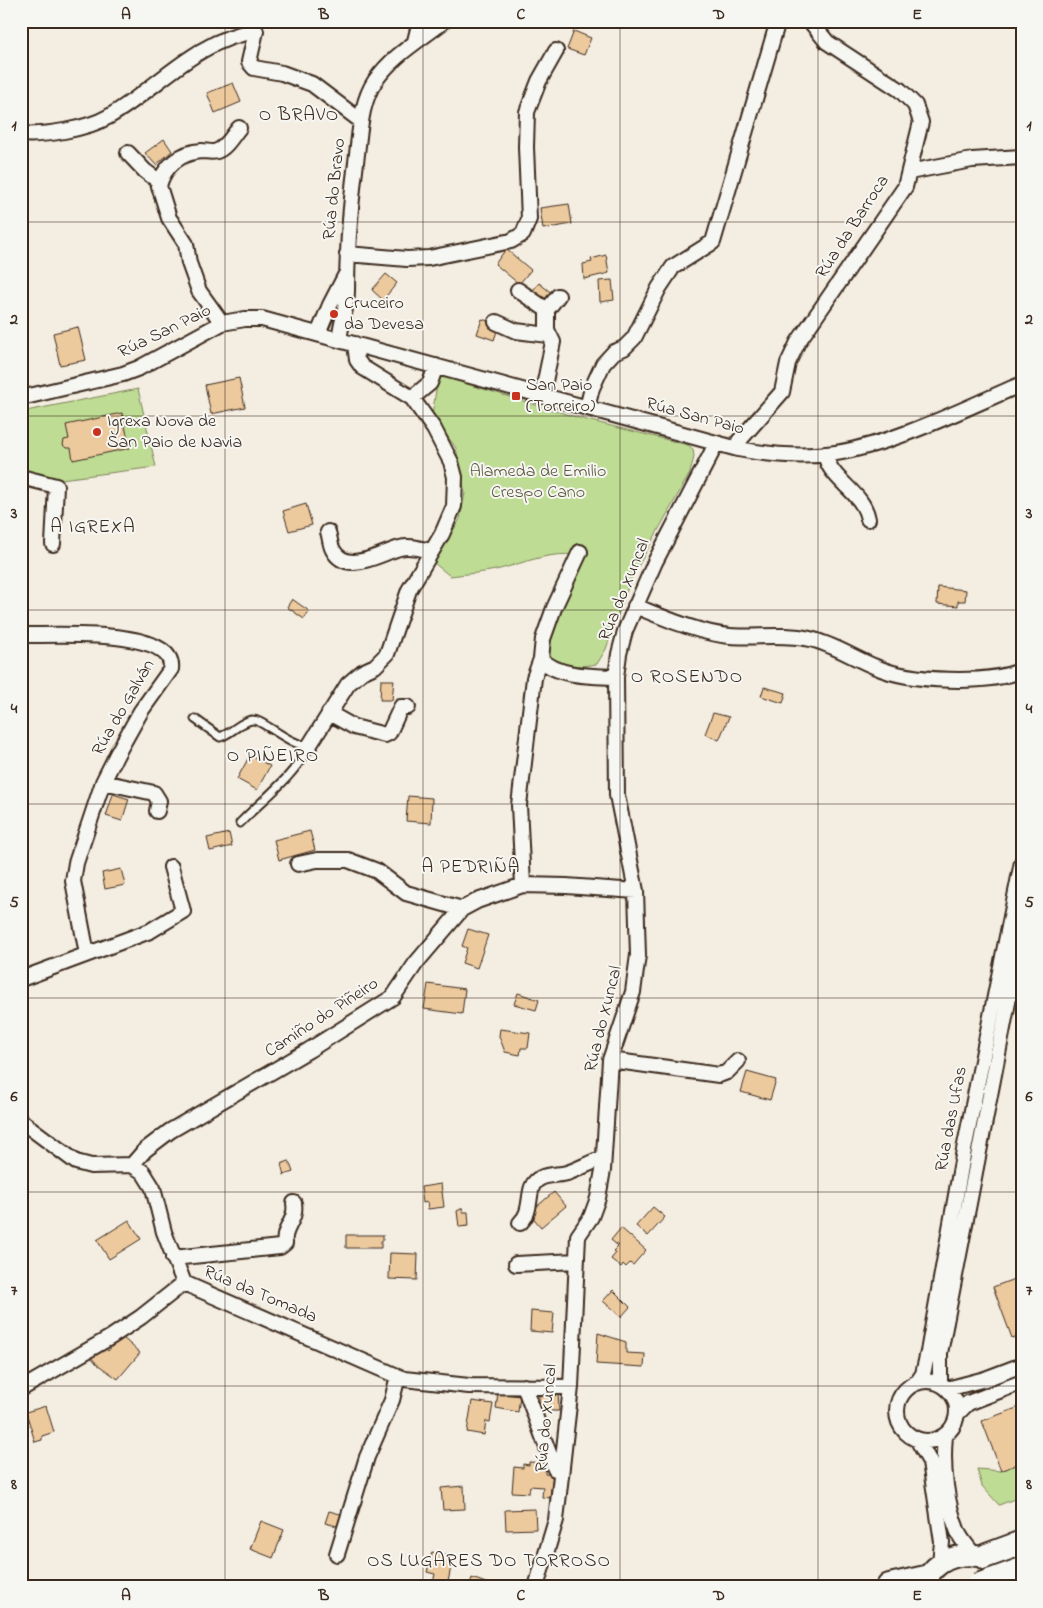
<svg xmlns="http://www.w3.org/2000/svg" width="1043" height="1608" font-family="'Indie Flower',sans-serif">
<rect width="100%" height="100%" fill="#f4ede1"/>
<filter id="ink" filterUnits="userSpaceOnUse"><feTurbulence type="fractalNoise" baseFrequency=".02" numOctaves="2"/><feDisplacementMap in="SourceGraphic" scale="10" xChannelSelector="R" yChannelSelector="G"/><feConvolveMatrix kernelMatrix="1 2 1 2 8 2 1 2 1" color-interpolation-filters="sRGB"/></filter>
<g filter="url(#ink)">
<path fill="#bedc94" stroke="#7c8359" d="M441 376 579 418 688 445 693 449 694 457 690 473 631 579 606 649 597 664C580 667 558 667 547 652V641L584 556C551 550 528 562 496 570 481 573 465 574 450 576L434 563 460 519 465 493 456 448 432 415 438 378Z
M138 389 156 467 61 479 21 473V412Z
M1022 1462V1496L999 1505 982 1486 977 1469 1001 1471Z"/>
<path fill="#edca9e" stroke="#3b2a1e" d="M574 31 591 38 584 55 567 49Z
M233 83 241 102 215 113 207 93Z
M164 139 172 151 156 165 145 153Z
M569 204 572 224 543 229 540 208Z
M506 249 531 270 519 284 495 264Z
M606 255 609 273 584 279 583 264 592 262 591 259Z
M386 274 397 283 383 300 372 290Z
M612 280 614 300 600 302 599 281Z
M539 283 554 295 544 306 530 294Z
M482 319 499 325 494 340 477 334Z
M78 327 86 360 60 365 53 333Z
M239 378 245 407 211 414 205 385Z
M122 413 130 448 73 460 71 448H66L63 445 64 440 69 439 66 425Z
M306 504 312 525 289 531 283 511Z
M938 587 966 590 965 601H958V606L937 604Z
M292 599 309 611 304 619 287 607Z
M381 680H394L392 700H380Z
M764 687 786 693 783 703 761 696Z
M713 713 729 717 719 740 705 734Z
M250 755 270 766 257 790 237 779Z
M113 794 129 799 122 821 106 816Z
M408 796 432 798 431 823 406 821Z
M310 831 315 850 279 860 274 840Z
M229 833 232 846 210 851 207 838Z
M121 869 125 885 105 889 102 873Z
M468 929 488 935 477 968 462 963 467 948 462 946Z
M428 984 465 989 462 1014 424 1009Z
M518 993 539 1000 536 1010 514 1004Z
M500 1029 530 1033 528 1048H521L520 1055 505 1052 499 1036Z
M747 1072 776 1080 770 1100 741 1092Z
M289 1161 293 1172 284 1175 281 1164Z
M441 1184 444 1207 428 1209 427 1202 423 1203 421 1187Z
M554 1192 566 1206 541 1227 529 1213Z
M653 1207 665 1217 648 1236 636 1226Z
M463 1208V1212H468L469 1226 459 1227 457 1211Z
M129 1220 141 1239 109 1259 97 1240Z
M621 1228 646 1250 633 1265 630 1263 626 1267 623 1264 621 1267 611 1259 616 1253 613 1251 618 1246 611 1240Z
M346 1235H383V1241H381V1248H346Z
M390 1253 418 1254 417 1280 389 1279Z
M1022 1276V1335L1012 1338 993 1287Z
M613 1290 630 1307 621 1317 603 1301Z
M531 1311 554 1313 552 1333 530 1331Z
M598 1333 626 1342V1353L645 1354 644 1367 596 1364Z
M121 1336 140 1353 118 1379 97 1364 90 1356 104 1347 108 1351Z
M558 1392 559 1411H539V1393Z
M498 1393 520 1396 518 1412 496 1408Z
M472 1401 493 1404 490 1422 486 1421 484 1435 467 1432Z
M46 1406 54 1432 42 1436V1440L35 1442 26 1412Z
M1022 1406V1462L1001 1471 982 1421Z
M529 1462 546 1463 545 1474 553 1475 550 1498 542 1497 543 1487 530 1486 529 1493 512 1492 514 1467 523 1468V1464L529 1465Z
M464 1486 465 1509 443 1510 441 1488Z
M535 1509 536 1529 506 1530 505 1510Z
M329 1511 344 1515 341 1527 325 1523Z
M261 1521 284 1530 273 1558 250 1549Z
M432 1552 453 1557 447 1587H432L435 1574 427 1572Z
M472 1578 497 1587H469Z"/>
<g fill="none" stroke-linecap="round" stroke-linejoin="round">
<defs>
<path id="lane" d="M195 719 220 737C231 734 241 721 252 720 263 719 288 745 309 746 295 776 262 800 240 823"/>
<path id="street" d="M415 41 420 21
M21 134C44 136 87 129 108 117 157 89 196 39 256 31L249 62 254 68 282 73 312 84 361 121
M128 153 145 171 160 182
M909 172 972 160 1022 157
M347 254 407 259 429 258 511 241 523 234 529 219 526 147 527 112 539 81 556 51
M518 290 547 310
M496 322 516 331 548 335
M222 323 199 291 189 263 186 244 169 218 159 186C164 166 181 152 202 151 206 151 213 153 217 151 226 148 233 135 239 128
M318 334 330 305 345 276
M339 340C341 324 347 307 347 291 347 245 351 200 357 154 360 130 361 102 375 81 393 55 420 40 444 21
M542 396 553 342 547 330V310L558 296
M21 398 123 374 139 368 222 323 245 319H262L738 449C770 455 803 458 836 453 897 443 965 408 1022 384
M412 398 430 383 436 366
M587 408 592 388 603 364 614 352 624 348 634 338 659 288 673 267 713 242 778 21
M738 449 739 441 782 392 788 363 798 342 905 187 921 122 915 105 900 90 827 42 810 21
M825 454C830 481 863 491 868 519
M21 477 56 486 53 544
M328 532C330 537 330 545 333 550 347 576 382 552 400 548 410 545 421 549 431 551
M635 606C665 618 698 633 730 636 755 638 784 633 810 639 833 644 853 658 876 667 909 682 989 685 1022 670
M21 635C48 636 176 626 171 669L141 711 117 754 103 782 76 863 73 881 87 954
M541 659C557 677 593 676 616 677
M329 713 354 727 385 735 389 733 401 707H408
M309 746 348 684 362 672 375 666 387 654 409 590 442 534 454 506 455 477 451 462 434 429 412 398 362 367 357 360 355 344
M103 782 154 793 159 801 157 811
M298 864 317 860H348L377 871 406 893 462 909
M523 885 519 805 534 678 541 659 543 639 554 608 580 552
M21 979 150 931 183 911 171 867
M610 1060 719 1075 727 1072 738 1061
M21 1121 76 1162 91 1166 132 1165 143 1172 153 1188 164 1232 184 1283 404 1379 469 1386 571 1387
M132 1165 145 1150 170 1131 309 1050 393 997 416 963 462 909 477 901 523 885 566 886 636 891
M520 1223C531 1213 528 1199 532 1187 537 1173 556 1176 567 1173 579 1169 591 1162 603 1158
M173 1258 280 1247 285 1243C282 1228 297 1222 294 1203
M516 1264 576 1261
M897 1411a30 30 0 1 1 60 0a30 30 0 1 1-60 0Z
M917 1383 923 1374 928 1352 964 1150 1022 862
M940 1384V1353L1022 930
M524 1386 555 1469
M21 1389 111 1337 141 1317 184 1283
M947 1389 985 1379 1022 1365
M957 1414 968 1403 1022 1382
M945 1436C942 1467 946 1503 958 1532 961 1540 969 1548 974 1555
M917 1439 930 1462 942 1542 940 1563
M337 1554 367 1457 392 1400 398 1376
M536 1587 556 1520 571 1387 578 1236 591 1217 598 1198 603 1170 610 1060 633 992 638 955 636 891 617 795 616 677 619 654 625 631 655 562 712 452 714 443"/>
<path id="secondary" d="M921 1587C927 1577 932 1569 941 1563 967 1547 1007 1557 1018 1587"/>
<path id="highway" d="M987 1557 1022 1544
M890 1587 926 1579"/>
</defs>
<use href="#lane" stroke="#3b2a1e" stroke-width="11"/>
<use href="#street" stroke="#3b2a1e" stroke-width="18"/>
<use href="#secondary" stroke="#3b2a1e" stroke-width="24"/>
<use href="#highway" stroke="#3b2a1e" stroke-width="30"/>
<use href="#lane" stroke="#f6f6f2" stroke-width="7"/>
<use href="#street" stroke="#f6f6f2" stroke-width="14"/>
<use href="#secondary" stroke="#f6f6f2" stroke-width="20"/>
<use href="#highway" stroke="#f6f6f2" stroke-width="26"/>
<defs>
<path id="highway-bridge" d="M978 1587 1022 1571"/>
</defs>
<use href="#highway-bridge" stroke="#3b2a1e" stroke-width="30" stroke-linecap="butt"/>
<use href="#highway-bridge" stroke="#f6f6f2" stroke-width="26"/>
</g>
</g>
<path fill="none" stroke="#3b2a1e" stroke-width="1" stroke-opacity="0.55" d="M225 21V1587M423 21V1587M620 21V1587M818 21V1587M21 222H1022M21 416H1022M21 610H1022M21 804H1022M21 998H1022M21 1192H1022M21 1386H1022"/>
<g fill="#c8321e" stroke="#f6f6f2" stroke-width="2">
<circle cx="334" cy="314" r="5"/>
<rect x="511" y="391" width="10" height="10" rx="2.5"/>
<circle cx="97" cy="432" r="5"/>
</g>
<g text-anchor="middle" dominant-baseline="central" stroke-width="4" stroke-linejoin="round" paint-order="stroke">
<g font-size="18" fill="#3b2a1e" stroke="#f6f6f2">
<text transform="translate(335 189) rotate(-84)">Rúa do Bravo</text>
<text transform="translate(853 227) rotate(-57)">Rúa da Barroca</text>
<text transform="translate(165 332) rotate(-26)">Rúa San Paio</text>
<text transform="translate(695 417) rotate(15)">Rúa San Paio</text>
<text transform="translate(625 590) rotate(-68)">Rúa do Xuncal</text>
<text transform="translate(124 708) rotate(-60)">Rúa do Galván</text>
<text transform="translate(322 1018) rotate(-33)">Camiño do Piñeiro</text>
<text transform="translate(604 1019) rotate(-76)">Rúa do Xuncal</text>
<text transform="translate(952 1119) rotate(-79)">Rúa das Ufas</text>
<text transform="translate(260 1295) rotate(23)">Rúa da Tomada</text>
<text transform="translate(547 1418) rotate(-85)">Rúa do Xuncal</text>
</g>
<g font-size="18" fill="#3b2a1e" stroke="#f6f6f2" text-anchor="start">
<text x="344" y="304">Cruceiro<tspan x="344" dy="21">da Devesa</tspan></text>
<text x="526" y="386">San Paio<tspan x="526" dy="21">(Torreiro)</tspan></text>
<text x="107" y="422">Igrexa Nova de<tspan x="107" dy="21">San Paio de Navia</tspan></text>
</g>
<g font-size="18" fill="#5c563c" stroke="#f6f6f2">
<text x="538" y="472">Alameda de Emilio<tspan x="538" dy="21">Crespo Cano</tspan></text>
</g>
<g font-size="19" letter-spacing="1" fill="#3b2a1e" stroke="#f6f6f2">
<text x="299" y="115">O BRAVO</text>
<text x="93" y="527">A IGREXA</text>
<text x="687" y="677">O ROSENDO</text>
<text x="273" y="756">O PIÑEIRO</text>
<text x="471" y="867">A PEDRIÑA</text>
<text x="489" y="1561">OS LUGARES DO TORROSO</text>
</g>
</g>
<rect width="1043" height="1608" fill="none" stroke="#f6f6f2" stroke-width="55"/>
<rect x="28" y="28" width="988" height="1552" fill="none" stroke="#3b2a1e" stroke-width="2"/>
<g font-size="16" text-anchor="middle" font-weight="bold" fill="#3b2a1e">
<text x="126" y="19">A</text>
<text x="324" y="19">B</text>
<text x="521" y="19">C</text>
<text x="719" y="19">D</text>
<text x="917" y="19">E</text>
<text x="14" y="130">1</text>
<text x="1029" y="130">1</text>
<text x="14" y="324">2</text>
<text x="1029" y="324">2</text>
<text x="14" y="518">3</text>
<text x="1029" y="518">3</text>
<text x="14" y="713">4</text>
<text x="1029" y="713">4</text>
<text x="14" y="907">5</text>
<text x="1029" y="907">5</text>
<text x="14" y="1101">6</text>
<text x="1029" y="1101">6</text>
<text x="14" y="1295">7</text>
<text x="1029" y="1295">7</text>
<text x="14" y="1489">8</text>
<text x="1029" y="1489">8</text>
<text x="126" y="1600">A</text>
<text x="324" y="1600">B</text>
<text x="521" y="1600">C</text>
<text x="719" y="1600">D</text>
<text x="917" y="1600">E</text>
</g>
</svg>
